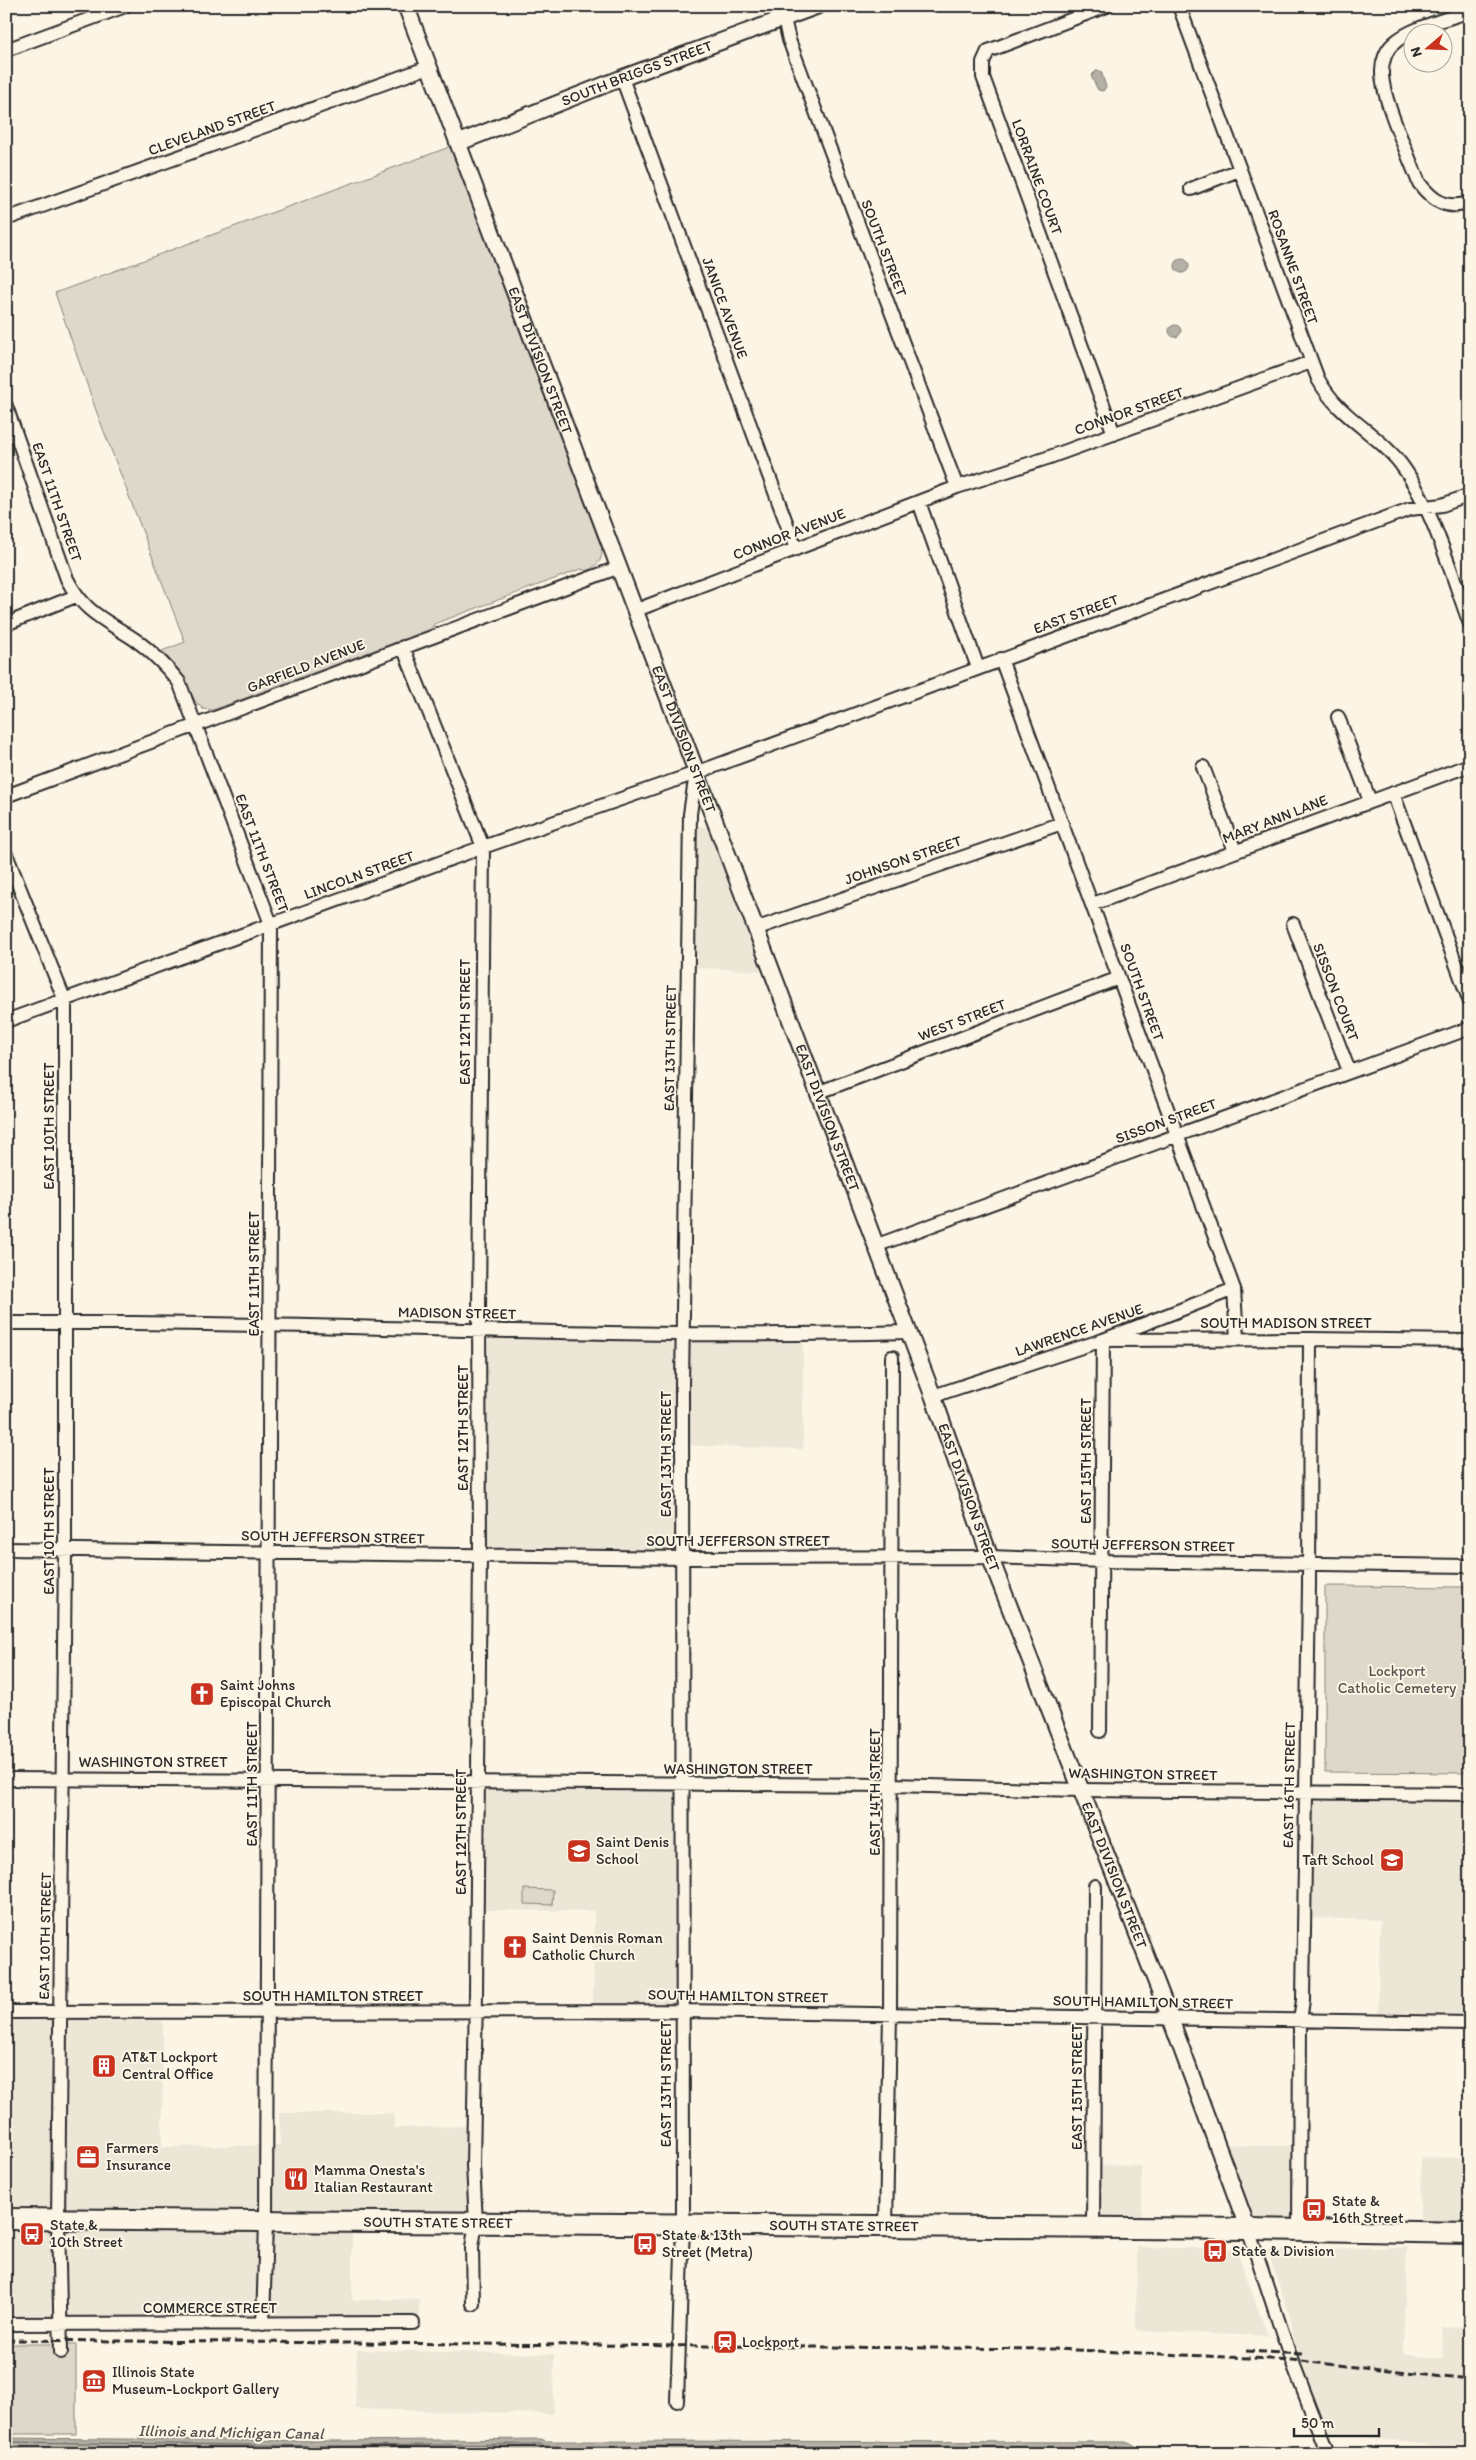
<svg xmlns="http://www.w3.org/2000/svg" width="1476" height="2460" font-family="Itim,sans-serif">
<rect width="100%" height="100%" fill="#fcf5e5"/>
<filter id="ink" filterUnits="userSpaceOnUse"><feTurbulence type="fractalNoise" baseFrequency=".02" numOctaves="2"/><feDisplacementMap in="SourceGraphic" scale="10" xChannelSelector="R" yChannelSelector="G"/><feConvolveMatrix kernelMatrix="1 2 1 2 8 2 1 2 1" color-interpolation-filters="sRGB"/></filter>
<g filter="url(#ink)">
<path fill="#ece6d7" d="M683 825 710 827 765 971 682 967Z
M488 1338 673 1341 803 1339V1449L676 1445 675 1553 486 1548Z
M483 1790 677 1791 675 2008 593 2007 594 1911 482 1910Z
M1313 1800 1470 1801V2019L1378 2016 1380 1920 1313 1918Z
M6 2019 163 2021 162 2147 280 2145 279 2113H394V2128L468 2126 467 2213H352V2300L419 2299V2328L6 2319Z
M1223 2145 1296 2146V2218H1250Z
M1421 2157 1470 2158V2223L1420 2220Z
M1100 2165 1142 2166V2219L1100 2218Z
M1463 2246H1470V2444L1440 2446 1326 2433 1295 2345 1290 2316 1267 2250 1407 2247 1403 2353 1443 2359 1442 2327 1464 2326Z
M1137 2247 1236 2249 1268 2336 1136 2331Z
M357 2350 554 2354 553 2414 355 2409Z"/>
<path fill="#ded8ca" stroke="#84827a" d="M452 146 601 546C604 559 599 565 587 571L581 569 434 624 431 629 213 710 203 709 195 701 179 670 162 651 185 642 97 413 55 293Z
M1325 1586 1470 1587V1773L1325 1772Z
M524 1889 553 1890 552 1905 524 1904Z
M6 2344H76V2434H6Z"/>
<path fill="#b4b0a5" stroke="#7d7b74" d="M1096 71H1101L1106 87 1103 91 1098 90 1091 76Z
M1175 266a7 7 0 1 1 14 0a7 7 0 1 1-14 0Z
M1169 331a6 6 0 1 1 12 0a6 6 0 1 1-12 0Z
M6 2438 336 2441 541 2439 546 2441 1129 2442 1149 2454H6Z
M1255 2446 1359 2454H1235Z"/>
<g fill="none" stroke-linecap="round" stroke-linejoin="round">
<path stroke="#62605c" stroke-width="1" d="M6 2442 336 2446 540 2444 546 2446 1127 2447 1140 2454
M6 2449 336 2452 539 2451 546 2453 678 2454
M872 2454H1127"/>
<defs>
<path id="minor" d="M1107 6 988 51 983 62V77L1114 434
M1179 6 1318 379C1340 419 1374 430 1400 463 1431 503 1452 576 1470 624
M1470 11C1448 19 1409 28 1393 44 1386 50 1382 62 1382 71 1381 97 1409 156 1419 183 1433 201 1447 211 1470 202
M784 19 789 40 957 487
M6 50 125 6
M622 78 796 549
M1191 189 1239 170
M6 219 429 67
M6 406 67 579C84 612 102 618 131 637 150 649 165 665 179 682L271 924 266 2222 263 2324
M919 502 978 668
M634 611 957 487 1047 458 1311 362
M6 624 76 596
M403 647 483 847 479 1311 480 1554 476 1993 473 2165 476 2223 472 2247 473 2304
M1001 659 1234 1289 1237 1339
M1338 717 1370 801
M1203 767 1235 851
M1393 793 1470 1002
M6 796 617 568
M6 854 65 1001V1549L58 2220 61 2352
M1093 904 1470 765
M1293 924 1349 1071
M755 929 1062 823
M6 1021 483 847 696 773 1410 509 1442 505 1470 495
M817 1093 1119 978
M875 1246 1470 1028
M6 1323C306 1320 607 1341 907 1332
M933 1396 1103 1340 1234 1289
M6 1549 682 1558 990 1557 1103 1561 1470 1566
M1100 1731 1103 1340 1310 1339 1470 1341
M6 1779 891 1785 1080 1790 1470 1794
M6 2012 682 2011 1470 2023
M886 2227 890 2014 892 1357
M1093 2229 1095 1886
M1248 2229 1289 2353 1328 2454
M1299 2231 1300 2021 1303 2000 1309 1584 1310 1339
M6 2324 413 2323
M677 2401 683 2225 682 1385 690 814 696 773"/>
<g id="tertiary">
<path id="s1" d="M406 6 933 1396 990 1557 1171 2020 1248 2229"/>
<path id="s2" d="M458 143 622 78 817 6"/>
</g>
<g id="primary">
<path id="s3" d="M6 2219 1248 2229 1470 2233"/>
</g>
</defs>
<use href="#minor" stroke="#2b2b2b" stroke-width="16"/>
<use href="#tertiary" stroke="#2b2b2b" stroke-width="19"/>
<use href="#primary" stroke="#2b2b2b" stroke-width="24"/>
<use href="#minor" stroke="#fcf5e5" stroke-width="12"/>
<use href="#tertiary" stroke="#fcf5e5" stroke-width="15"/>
<use href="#primary" stroke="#fcf5e5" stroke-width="20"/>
<path stroke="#2b2b2b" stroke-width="3" stroke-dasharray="8 4" stroke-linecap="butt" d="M6 2340 1054 2349 1292 2360 1470 2380
M1246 2351 1303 2354"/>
</g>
</g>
<defs>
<symbol id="church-square" viewBox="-11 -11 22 22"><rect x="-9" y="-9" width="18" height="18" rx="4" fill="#c8321e" stroke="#fcf5e5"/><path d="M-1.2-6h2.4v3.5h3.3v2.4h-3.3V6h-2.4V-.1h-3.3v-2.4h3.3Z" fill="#fff"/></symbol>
<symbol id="school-square" viewBox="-11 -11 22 22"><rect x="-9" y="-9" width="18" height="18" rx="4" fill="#c8321e" stroke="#fcf5e5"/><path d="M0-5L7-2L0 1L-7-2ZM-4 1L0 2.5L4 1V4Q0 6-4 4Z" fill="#fff"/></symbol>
<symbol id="building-square" viewBox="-11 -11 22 22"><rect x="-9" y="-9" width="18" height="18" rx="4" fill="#c8321e" stroke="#fcf5e5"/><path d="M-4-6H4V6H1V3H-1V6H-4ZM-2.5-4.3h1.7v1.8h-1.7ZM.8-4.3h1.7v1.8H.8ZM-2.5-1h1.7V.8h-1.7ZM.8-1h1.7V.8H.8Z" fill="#fff"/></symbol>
<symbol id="office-square" viewBox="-11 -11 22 22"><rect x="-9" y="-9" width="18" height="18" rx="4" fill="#c8321e" stroke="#fcf5e5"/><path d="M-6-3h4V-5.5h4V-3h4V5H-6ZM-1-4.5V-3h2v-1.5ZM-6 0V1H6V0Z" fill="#fff"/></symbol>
<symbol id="restaurant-square" viewBox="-11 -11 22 22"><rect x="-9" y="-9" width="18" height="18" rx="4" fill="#c8321e" stroke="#fcf5e5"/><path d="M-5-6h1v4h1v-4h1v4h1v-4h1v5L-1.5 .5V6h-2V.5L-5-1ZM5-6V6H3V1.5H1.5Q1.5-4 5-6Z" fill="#fff"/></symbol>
<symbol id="bus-square" viewBox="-11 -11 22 22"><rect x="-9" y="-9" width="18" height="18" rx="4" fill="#c8321e" stroke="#fcf5e5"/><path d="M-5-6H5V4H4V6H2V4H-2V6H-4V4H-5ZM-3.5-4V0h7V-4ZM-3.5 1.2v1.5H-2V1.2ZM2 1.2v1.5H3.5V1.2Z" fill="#fff"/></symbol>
<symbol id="station-square" viewBox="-11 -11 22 22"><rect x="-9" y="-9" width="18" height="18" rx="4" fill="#c8321e" stroke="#fcf5e5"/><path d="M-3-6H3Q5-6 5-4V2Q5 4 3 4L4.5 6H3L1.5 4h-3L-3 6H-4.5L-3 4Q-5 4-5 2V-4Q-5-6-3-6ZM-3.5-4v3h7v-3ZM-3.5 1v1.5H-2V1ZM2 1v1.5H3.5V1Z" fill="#fff"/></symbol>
<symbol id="museum-square" viewBox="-11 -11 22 22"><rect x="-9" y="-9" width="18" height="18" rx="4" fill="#c8321e" stroke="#fcf5e5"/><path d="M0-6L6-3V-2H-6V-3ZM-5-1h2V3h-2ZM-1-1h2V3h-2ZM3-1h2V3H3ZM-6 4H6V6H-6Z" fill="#fff"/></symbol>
</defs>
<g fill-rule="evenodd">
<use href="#church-square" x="188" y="1680" width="28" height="28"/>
<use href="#school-square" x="565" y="1837" width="28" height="28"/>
<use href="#school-square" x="1378" y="1846" width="28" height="28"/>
<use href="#church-square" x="501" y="1933" width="28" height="28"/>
<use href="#building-square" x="90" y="2052" width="28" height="28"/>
<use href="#office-square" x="74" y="2143" width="28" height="28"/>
<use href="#restaurant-square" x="282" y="2165" width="28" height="28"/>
<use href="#bus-square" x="1300" y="2196" width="28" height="28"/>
<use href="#bus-square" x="18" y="2220" width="28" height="28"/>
<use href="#bus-square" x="631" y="2230" width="28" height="28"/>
<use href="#bus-square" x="1201" y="2237" width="28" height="28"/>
<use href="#station-square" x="711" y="2328" width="28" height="28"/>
<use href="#museum-square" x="80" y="2367" width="28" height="28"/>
</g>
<g text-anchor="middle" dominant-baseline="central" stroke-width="4" stroke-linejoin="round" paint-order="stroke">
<g font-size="15" fill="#2b2b2b" stroke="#fcf5e5">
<text stroke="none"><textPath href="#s2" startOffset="192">SOUTH BRIGGS STREET</textPath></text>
<text transform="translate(212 128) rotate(-20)">CLEVELAND STREET</text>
<text transform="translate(1037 177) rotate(70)">LORRAINE COURT</text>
<text transform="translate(884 248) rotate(69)">SOUTH STREET</text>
<text transform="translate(1293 267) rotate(70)">ROSANNE STREET</text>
<text transform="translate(725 308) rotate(70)">JANICE AVENUE</text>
<text stroke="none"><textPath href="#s1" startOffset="379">EAST DIVISION STREET</textPath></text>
<text transform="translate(1129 411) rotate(-20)">CONNOR STREET</text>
<text transform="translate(57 502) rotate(71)">EAST 11TH STREET</text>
<text transform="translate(789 534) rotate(-21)">CONNOR AVENUE</text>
<text transform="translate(1076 614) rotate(-20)">EAST STREET</text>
<text transform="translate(306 666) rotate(-21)">GARFIELD AVENUE</text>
<text stroke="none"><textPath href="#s1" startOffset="784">EAST DIVISION STREET</textPath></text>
<text transform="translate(1275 819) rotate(-21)">MARY ANN LANE</text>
<text transform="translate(262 853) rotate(69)">EAST 11TH STREET</text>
<text transform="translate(903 860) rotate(-19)">JOHNSON STREET</text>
<text transform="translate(359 875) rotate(-20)">LINCOLN STREET</text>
<text transform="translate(1142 992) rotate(70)">SOUTH STREET</text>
<text transform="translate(1336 992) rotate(69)">SISSON COURT</text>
<text transform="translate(962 1020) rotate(-21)">WEST STREET</text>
<text transform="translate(465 1022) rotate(-90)">EAST 12TH STREET</text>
<text transform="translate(670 1048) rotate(-89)">EAST 13TH STREET</text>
<text stroke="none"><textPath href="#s1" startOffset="1189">EAST DIVISION STREET</textPath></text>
<text transform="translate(1166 1121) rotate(-20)">SISSON STREET</text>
<text transform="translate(49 1126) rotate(-90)">EAST 10TH STREET</text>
<text transform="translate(254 1274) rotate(-90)">EAST 11TH STREET</text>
<text transform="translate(457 1313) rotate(1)">MADISON STREET</text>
<text x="1286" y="1323">SOUTH MADISON STREET</text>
<text transform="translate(1079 1330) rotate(-19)">LAWRENCE AVENUE</text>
<text transform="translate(463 1428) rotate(-90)">EAST 12TH STREET</text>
<text transform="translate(666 1454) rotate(-90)">EAST 13TH STREET</text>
<text transform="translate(1086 1461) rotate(-90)">EAST 15TH STREET</text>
<text stroke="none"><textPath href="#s1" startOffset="1594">EAST DIVISION STREET</textPath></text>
<text transform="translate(49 1531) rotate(-90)">EAST 10TH STREET</text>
<text transform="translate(333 1537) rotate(1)">SOUTH JEFFERSON STREET</text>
<text x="738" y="1541">SOUTH JEFFERSON STREET</text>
<text transform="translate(1143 1545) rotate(1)">SOUTH JEFFERSON STREET</text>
<text x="153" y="1762">WASHINGTON STREET</text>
<text x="738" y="1769">WASHINGTON STREET</text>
<text transform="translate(1143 1774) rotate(1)">WASHINGTON STREET</text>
<text transform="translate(252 1784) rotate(-90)">EAST 11TH STREET</text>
<text transform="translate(1289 1785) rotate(-89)">EAST 16TH STREET</text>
<text transform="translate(875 1792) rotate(-90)">EAST 14TH STREET</text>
<text transform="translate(461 1832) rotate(-90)">EAST 12TH STREET</text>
<text stroke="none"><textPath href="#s1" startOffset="1999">EAST DIVISION STREET</textPath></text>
<text transform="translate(45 1936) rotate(-89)">EAST 10TH STREET</text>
<text x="333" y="1996">SOUTH HAMILTON STREET</text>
<text transform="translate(738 1996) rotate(1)">SOUTH HAMILTON STREET</text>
<text transform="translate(1143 2002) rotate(1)">SOUTH HAMILTON STREET</text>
<text transform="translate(666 2084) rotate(-90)">EAST 13TH STREET</text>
<text transform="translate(1077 2087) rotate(-90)">EAST 15TH STREET</text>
<text stroke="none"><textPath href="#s3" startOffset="432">SOUTH STATE STREET</textPath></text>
<text stroke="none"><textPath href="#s3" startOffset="838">SOUTH STATE STREET</textPath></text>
<text x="210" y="2308">COMMERCE STREET</text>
</g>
<g font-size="15" fill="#585653" stroke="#fcf5e5">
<text x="1397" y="1671">Lockport<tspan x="1397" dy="17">Catholic Cemetery</tspan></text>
</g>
<g font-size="15" fill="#2b2b2b" stroke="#fcf5e5" text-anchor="start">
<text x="220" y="1685">Saint Johns<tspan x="220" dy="17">Episcopal Church</tspan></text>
<text x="596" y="1842">Saint Denis<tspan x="596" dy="17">School</tspan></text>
<text x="1374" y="1860" text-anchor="end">Taft School</text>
<text x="532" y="1938">Saint Dennis Roman<tspan x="532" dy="17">Catholic Church</tspan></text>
<text x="122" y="2057">AT&amp;T Lockport<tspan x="122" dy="17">Central Office</tspan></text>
<text x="106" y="2148">Farmers<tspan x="106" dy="17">Insurance</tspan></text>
<text x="314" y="2170">Mamma Onesta's<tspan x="314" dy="17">Italian Restaurant</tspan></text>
<text x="1332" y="2201">State &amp;<tspan x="1332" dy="17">16th Street</tspan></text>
<text x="50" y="2225">State &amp;<tspan x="50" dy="17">10th Street</tspan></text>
<text x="662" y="2235">State &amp; 13th<tspan x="662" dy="17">Street (Metra)</tspan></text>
<text x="1232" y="2251">State &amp; Division</text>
<text x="742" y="2342">Lockport</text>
<text x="112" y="2372">Illinois State<tspan x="112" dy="17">Museum-Lockport Gallery</tspan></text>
</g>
<g font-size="16" font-style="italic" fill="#545350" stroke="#fcf5e5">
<text transform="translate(231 2432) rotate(1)">Illinois and Michigan Canal</text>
</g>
</g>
<rect width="1476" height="2460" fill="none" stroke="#fcf5e5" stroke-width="25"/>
<rect x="12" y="12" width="1451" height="2435" fill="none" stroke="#2b2b2b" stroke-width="2" filter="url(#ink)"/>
<g transform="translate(1428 48) rotate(251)"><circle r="24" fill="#fcf5e5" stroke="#a8a49b"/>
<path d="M0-4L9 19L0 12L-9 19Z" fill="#c8321e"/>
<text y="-8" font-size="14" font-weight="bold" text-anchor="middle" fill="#2b2b2b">N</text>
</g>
<path d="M1294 2428v8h85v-8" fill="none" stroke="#2b2b2b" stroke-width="2.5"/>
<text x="1301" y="2428" font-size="15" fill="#2b2b2b" stroke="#fcf5e5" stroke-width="4" paint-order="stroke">50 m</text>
</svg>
